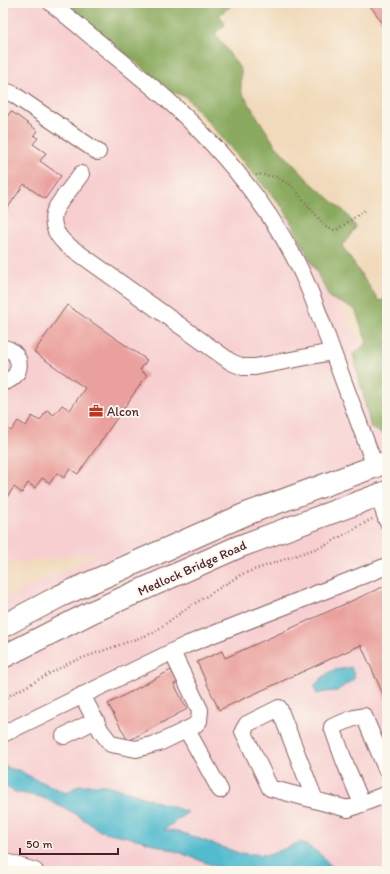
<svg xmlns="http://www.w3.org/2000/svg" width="390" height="874" font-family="Itim,sans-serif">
<rect width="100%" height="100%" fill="#fbf7ec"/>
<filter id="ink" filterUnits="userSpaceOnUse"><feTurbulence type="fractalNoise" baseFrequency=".025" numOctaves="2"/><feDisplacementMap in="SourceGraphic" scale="8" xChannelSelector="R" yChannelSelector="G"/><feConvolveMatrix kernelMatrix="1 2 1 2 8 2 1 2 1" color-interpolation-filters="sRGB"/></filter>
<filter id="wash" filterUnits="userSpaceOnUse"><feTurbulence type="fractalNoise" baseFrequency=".012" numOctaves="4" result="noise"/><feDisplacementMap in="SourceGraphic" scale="16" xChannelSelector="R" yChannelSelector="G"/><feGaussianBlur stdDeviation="0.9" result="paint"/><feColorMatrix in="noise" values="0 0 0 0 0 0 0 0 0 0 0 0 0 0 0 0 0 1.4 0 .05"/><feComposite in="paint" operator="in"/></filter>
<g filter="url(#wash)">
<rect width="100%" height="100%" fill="#f1dabb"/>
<path fill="#f7cfd1" d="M3 3H60L297 227 387 389V871H3V599L102 552 3 564Z"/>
<path fill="#8aaa5e" stroke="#6a6444" d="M62 3H235L219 15 225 23 224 26 215 33 241 70V91L275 145 309 181 345 212 356 227 342 246 379 301 387 299V435H386L371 428 353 354 367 343 355 309 330 298 284 209 186 97 173 92Z"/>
<path fill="#52bbce" stroke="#4e6d7c" d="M351 667 355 678 337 691 325 692 317 694 314 686C320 680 327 672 335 670 341 669 345 669 351 667Z
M3 764 11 769 19 770 29 776 66 793 79 785H107L188 812 164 830 177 831 239 853 269 855 301 842 319 853 336 871H227L181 853 141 840 100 831 76 814 41 797 15 792 7 787 3 782Z"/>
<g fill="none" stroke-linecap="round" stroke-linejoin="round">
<path stroke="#52bbce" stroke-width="4" d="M3 787H7"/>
</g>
<g id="blocks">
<path fill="#eaa09d" d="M368 3H387V26L384 25Z
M11 111 38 131 34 136 38 138 33 144 46 153 40 161 61 176 45 199 24 184 3 215V116L4 114 7 117Z
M67 305 147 360 140 370 147 375 78 474 70 469 64 478 57 473 50 483 42 478 35 488 28 483 22 493 14 487 7 497 3 494 4 425 11 431 18 421 26 426 32 416 40 421 47 410 54 415 62 405 70 410 85 388 34 352Z
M387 585V703L361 645 219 710 197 662 222 651 225 658Z
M171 670 178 682 174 684 187 709 128 741 108 704Z"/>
</g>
</g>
<g filter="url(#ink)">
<use href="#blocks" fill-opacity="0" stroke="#84605d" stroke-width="1"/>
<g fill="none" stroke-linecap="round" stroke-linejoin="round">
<defs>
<path id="minor" d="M51 3C76 23 100 44 125 64 140 77 157 90 171 103 219 147 262 198 293 255 310 287 321 320 333 353 347 391 361 429 375 466
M3 91 8 92 13 94 98 152
M81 174C76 181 71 188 66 194 62 200 56 206 54 213 51 225 57 236 66 244L231 362 243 367H255L332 352
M3 348C24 351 24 378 3 382
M378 495 387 521
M82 695 101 731 111 744 136 749 159 743 194 726 199 721 200 710 172 652
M187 730 220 790
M3 734 186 645 387 566
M64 736 96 720
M315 800 279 708 247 724 243 731 270 788 348 809 387 794
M362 804 345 763 332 727 354 718 364 716 387 771
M3 861 35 871"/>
<path id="highway" d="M3 626 60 596 246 514 387 462
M3 657 92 612 238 547 387 492"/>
</defs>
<use href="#minor" stroke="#84605d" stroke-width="18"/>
<use href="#highway" stroke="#84605d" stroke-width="24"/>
<path stroke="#84605d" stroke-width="2.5" stroke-dasharray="1 3" stroke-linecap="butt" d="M256 175 258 174 276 177 291 185 326 227 333 230 338 229 365 210
M3 699 71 662 153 633 186 609 242 574 326 545 372 519"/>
<use href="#minor" stroke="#fff" stroke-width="16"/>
<use href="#highway" stroke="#fff" stroke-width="22"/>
</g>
</g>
<defs>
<symbol id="office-bare" viewBox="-9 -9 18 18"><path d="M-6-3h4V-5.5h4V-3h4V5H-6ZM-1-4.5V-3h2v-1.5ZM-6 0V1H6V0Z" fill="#c8321e" stroke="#fbf7ec" stroke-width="2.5" paint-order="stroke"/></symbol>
</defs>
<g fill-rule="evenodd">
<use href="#office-bare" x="86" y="401" width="20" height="20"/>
</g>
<g text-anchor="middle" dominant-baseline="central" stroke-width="4" stroke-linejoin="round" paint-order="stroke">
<g font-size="13" fill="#4a1f2b" stroke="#fbf7ec" text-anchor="start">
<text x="107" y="411">Alcon</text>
</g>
<g font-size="13" fill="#4a1f2b" stroke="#fbf7ec">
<text transform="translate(192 568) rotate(-24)">Medlock Bridge Road</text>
</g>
</g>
<rect width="390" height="874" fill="none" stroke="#fbf7ec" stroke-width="16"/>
<path d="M20 848v6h98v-6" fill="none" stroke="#4a1f2b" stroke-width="2"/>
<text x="26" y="848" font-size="12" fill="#4a1f2b" stroke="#fbf7ec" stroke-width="3" paint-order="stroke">50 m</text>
</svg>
